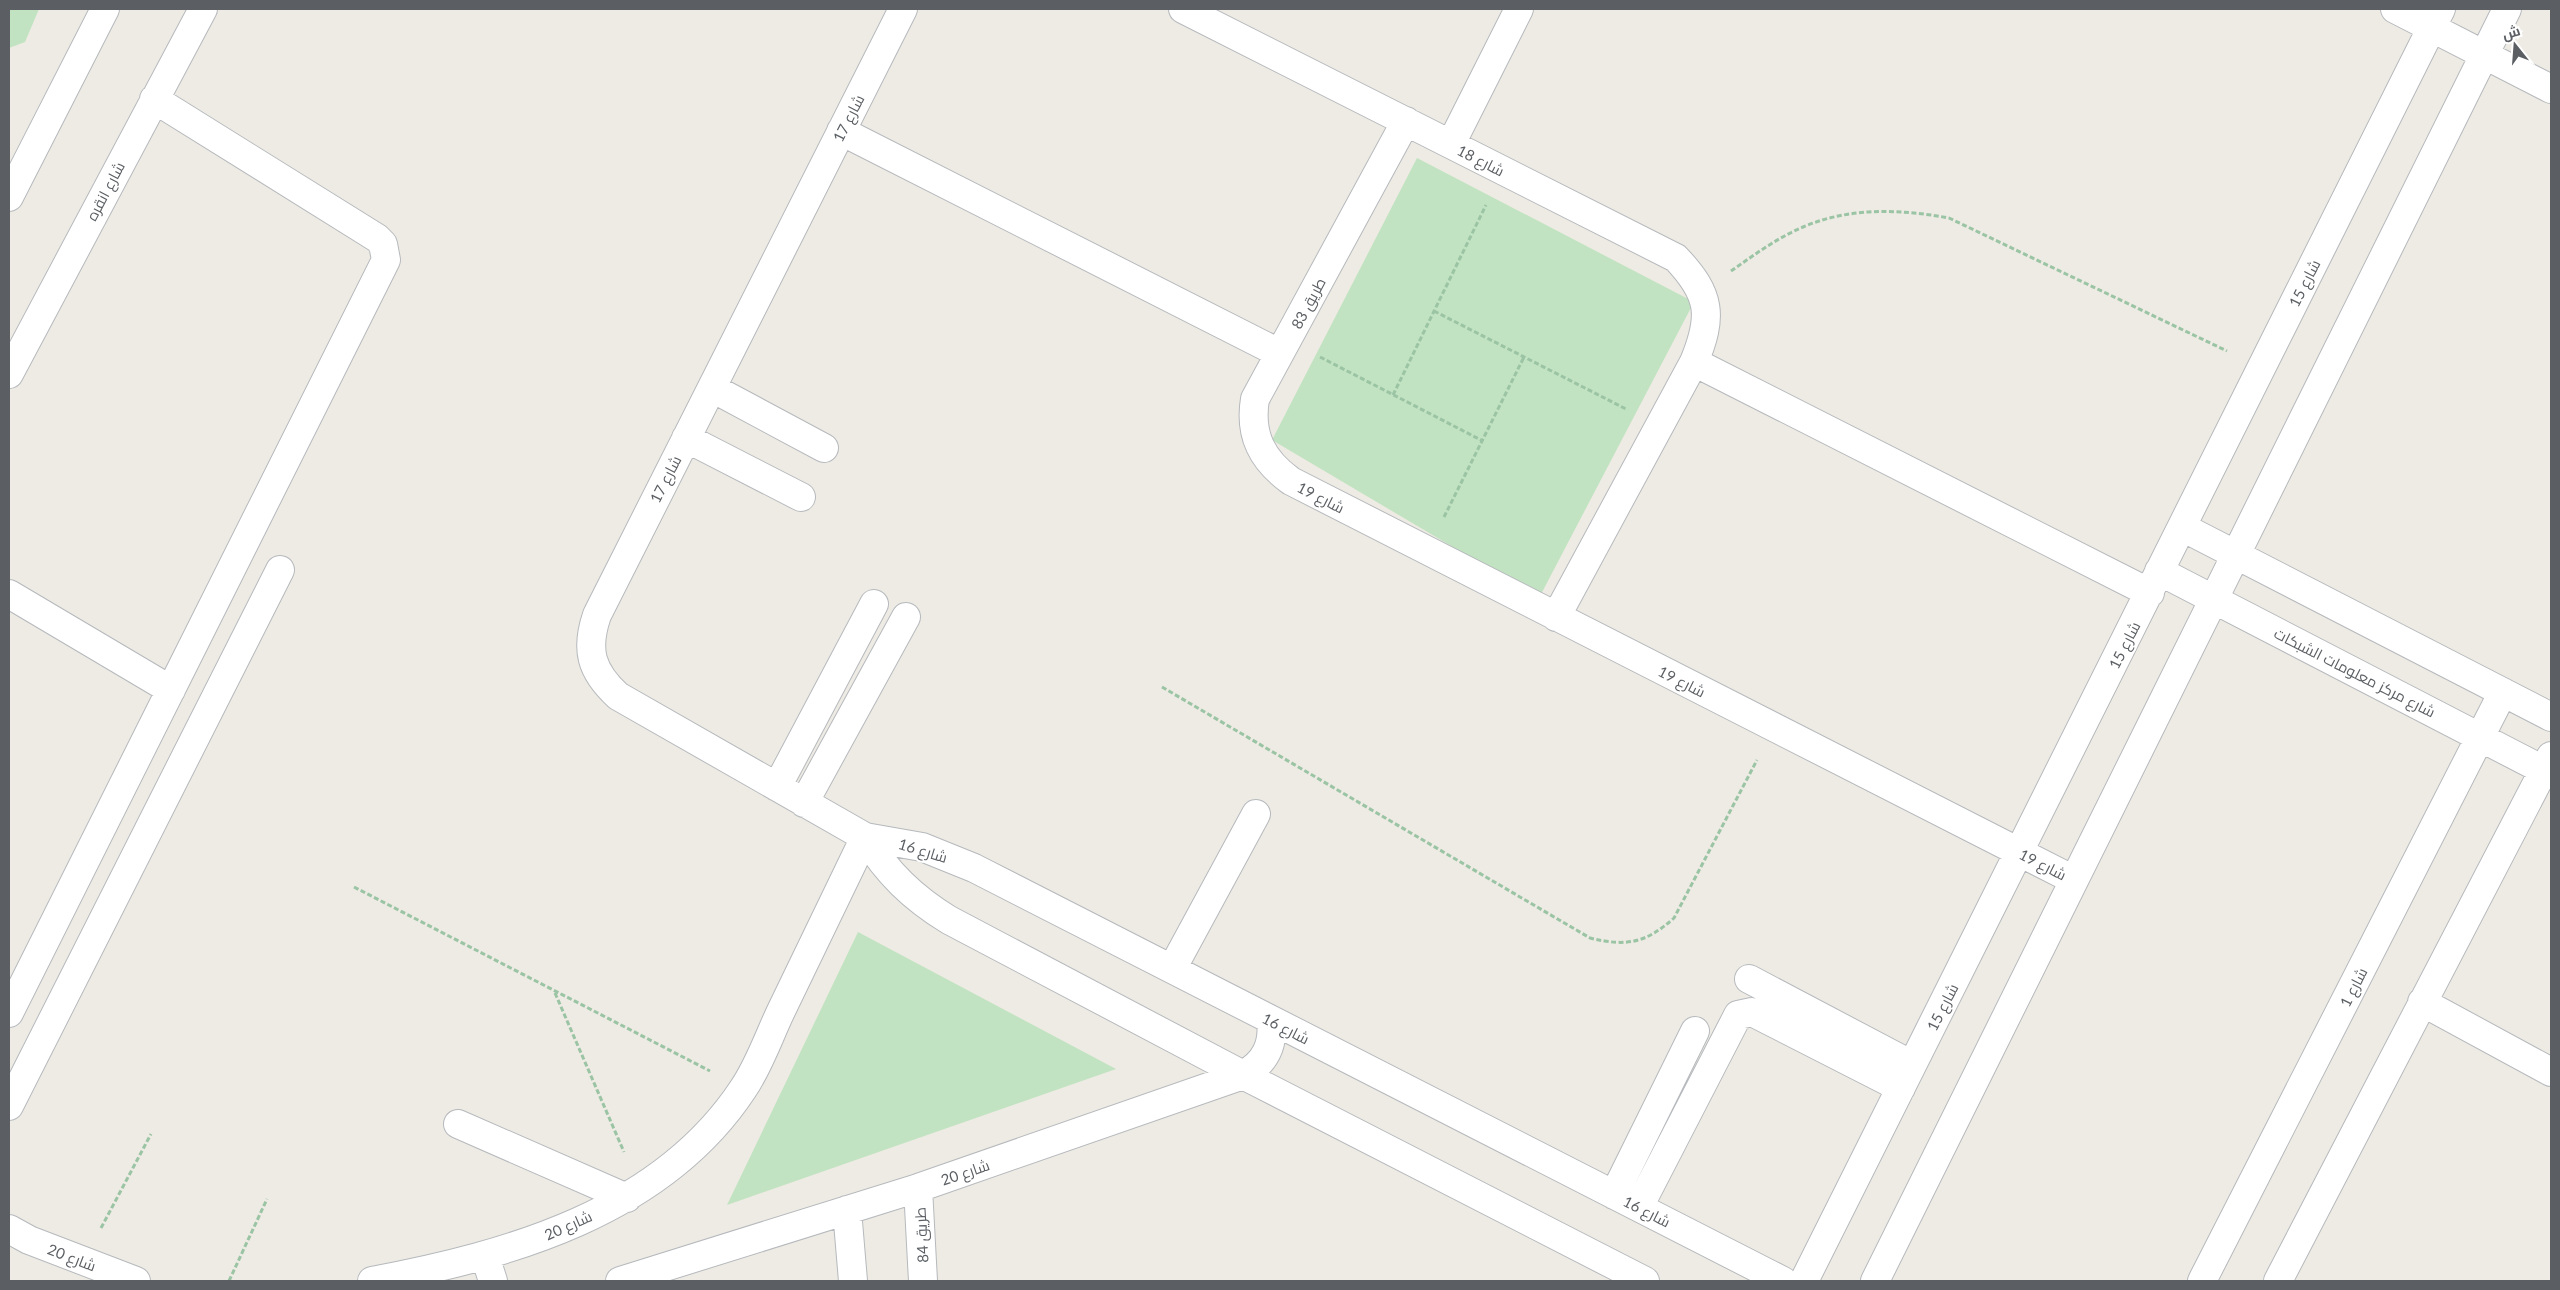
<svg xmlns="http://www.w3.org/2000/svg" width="2560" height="1290" font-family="Lato,Cairo,sans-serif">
<rect width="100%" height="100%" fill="#edebe3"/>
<path fill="#c2e3c1" d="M9 9H39L25 42 9 48Z
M1417 158 1694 302 1539 598 1272 440Z
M858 932 1116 1069 727 1205Z"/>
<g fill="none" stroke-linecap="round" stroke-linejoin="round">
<defs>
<path id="minor" d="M903 9 597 615C585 650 591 671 618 696L865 837 922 847 974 868 1783 1281
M1183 9 1676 258C1711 295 1713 316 1694 362L1556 617
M2395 9 2551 89
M1406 121 1255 399C1249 435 1262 460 1291 481L2074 880
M841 131 1279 353
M1451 144 1519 9
M9 197 105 9
M1694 362 2150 593
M9 374 203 9
M712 388 824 448
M686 438 801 497
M2182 527 2551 717
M2159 571 2551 774
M9 594 171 690
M777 787 874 604
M804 803 906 617
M865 837C887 873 913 898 949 920L1243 1075 1645 1281
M1172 969 1256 814
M1749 979 1912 1065
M2422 1002 2551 1072
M9 1013 386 260 383 244 377 238 154 99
M9 1106 280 570
M458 1124 627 1198
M918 1188 923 1281
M1614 1195 1695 1031
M1639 1207 1738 1015 1752 1012 1901 1088
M847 1210 853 1281
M9 1229 29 1240 136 1281
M485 1256 493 1281
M372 1281C509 1255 661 1213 743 1089 759 1066 769 1036 781 1011 809 953 837 895 865 837
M620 1281 918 1188 1243 1075C1265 1063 1274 1045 1271 1020
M1804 1281 2441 9
M1875 1281 2507 9
M2202 1281 2503 692
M2278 1281 2551 756"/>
</defs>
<use href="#minor" stroke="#b6b9bd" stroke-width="30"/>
<path stroke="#9bc4a5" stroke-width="3" stroke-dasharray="5 2.5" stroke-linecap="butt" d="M1731 271C1754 255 1777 238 1803 227 1850 207 1900 209 1949 218L2227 351
M1434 311 1626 409
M1320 357 1481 440
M1393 395 1486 205
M1444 517 1524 357
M1162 687 1590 938C1627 947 1646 943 1674 918L1757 760
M354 887 710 1071
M555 993 624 1152
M101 1228 151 1134
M229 1281 267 1199"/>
<use href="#minor" stroke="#fff" stroke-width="28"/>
</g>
<g text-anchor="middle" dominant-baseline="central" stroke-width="4" stroke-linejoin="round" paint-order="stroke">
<g font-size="15" fill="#5b5f63" stroke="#fff">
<text transform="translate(848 118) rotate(-63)">شارع 17</text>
<text transform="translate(1481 160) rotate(27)">شارع 18</text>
<text transform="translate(105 191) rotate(-62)">شارع انقره</text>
<text transform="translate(2304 283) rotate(-63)">شارع 15</text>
<text transform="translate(1308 303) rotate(-62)">طريق 83</text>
<text transform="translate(665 479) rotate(-63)">شارع 17</text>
<text transform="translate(1321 497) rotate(27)">شارع 19</text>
<text transform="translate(2124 645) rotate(-63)">شارع 15</text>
<text transform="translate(2355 672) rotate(27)">شارع مركز معلومات الشبكات</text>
<text transform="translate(1682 681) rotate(27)">شارع 19</text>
<text transform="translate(923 850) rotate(17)">شارع 16</text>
<text transform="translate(2043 864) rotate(27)">شارع 19</text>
<text transform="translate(2353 987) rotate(-63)">شارع 1</text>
<text transform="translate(1942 1007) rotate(-63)">شارع 15</text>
<text transform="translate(1286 1028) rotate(27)">شارع 16</text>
<text transform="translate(965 1172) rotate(-19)">شارع 20</text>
<text transform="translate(1647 1211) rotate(27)">شارع 16</text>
<text transform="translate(568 1225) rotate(-24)">شارع 20</text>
<text transform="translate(921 1235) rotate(-93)">طريق 84</text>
<text transform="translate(72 1257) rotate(21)">شارع 20</text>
</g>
</g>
<rect width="2560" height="1290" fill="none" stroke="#5b5f63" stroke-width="20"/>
<g transform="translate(2515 45) rotate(343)" stroke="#ffffff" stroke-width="4" paint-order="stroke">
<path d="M0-4L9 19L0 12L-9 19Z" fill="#5b5f63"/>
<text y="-8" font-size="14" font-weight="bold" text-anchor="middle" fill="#5b5f63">ش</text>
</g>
</svg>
